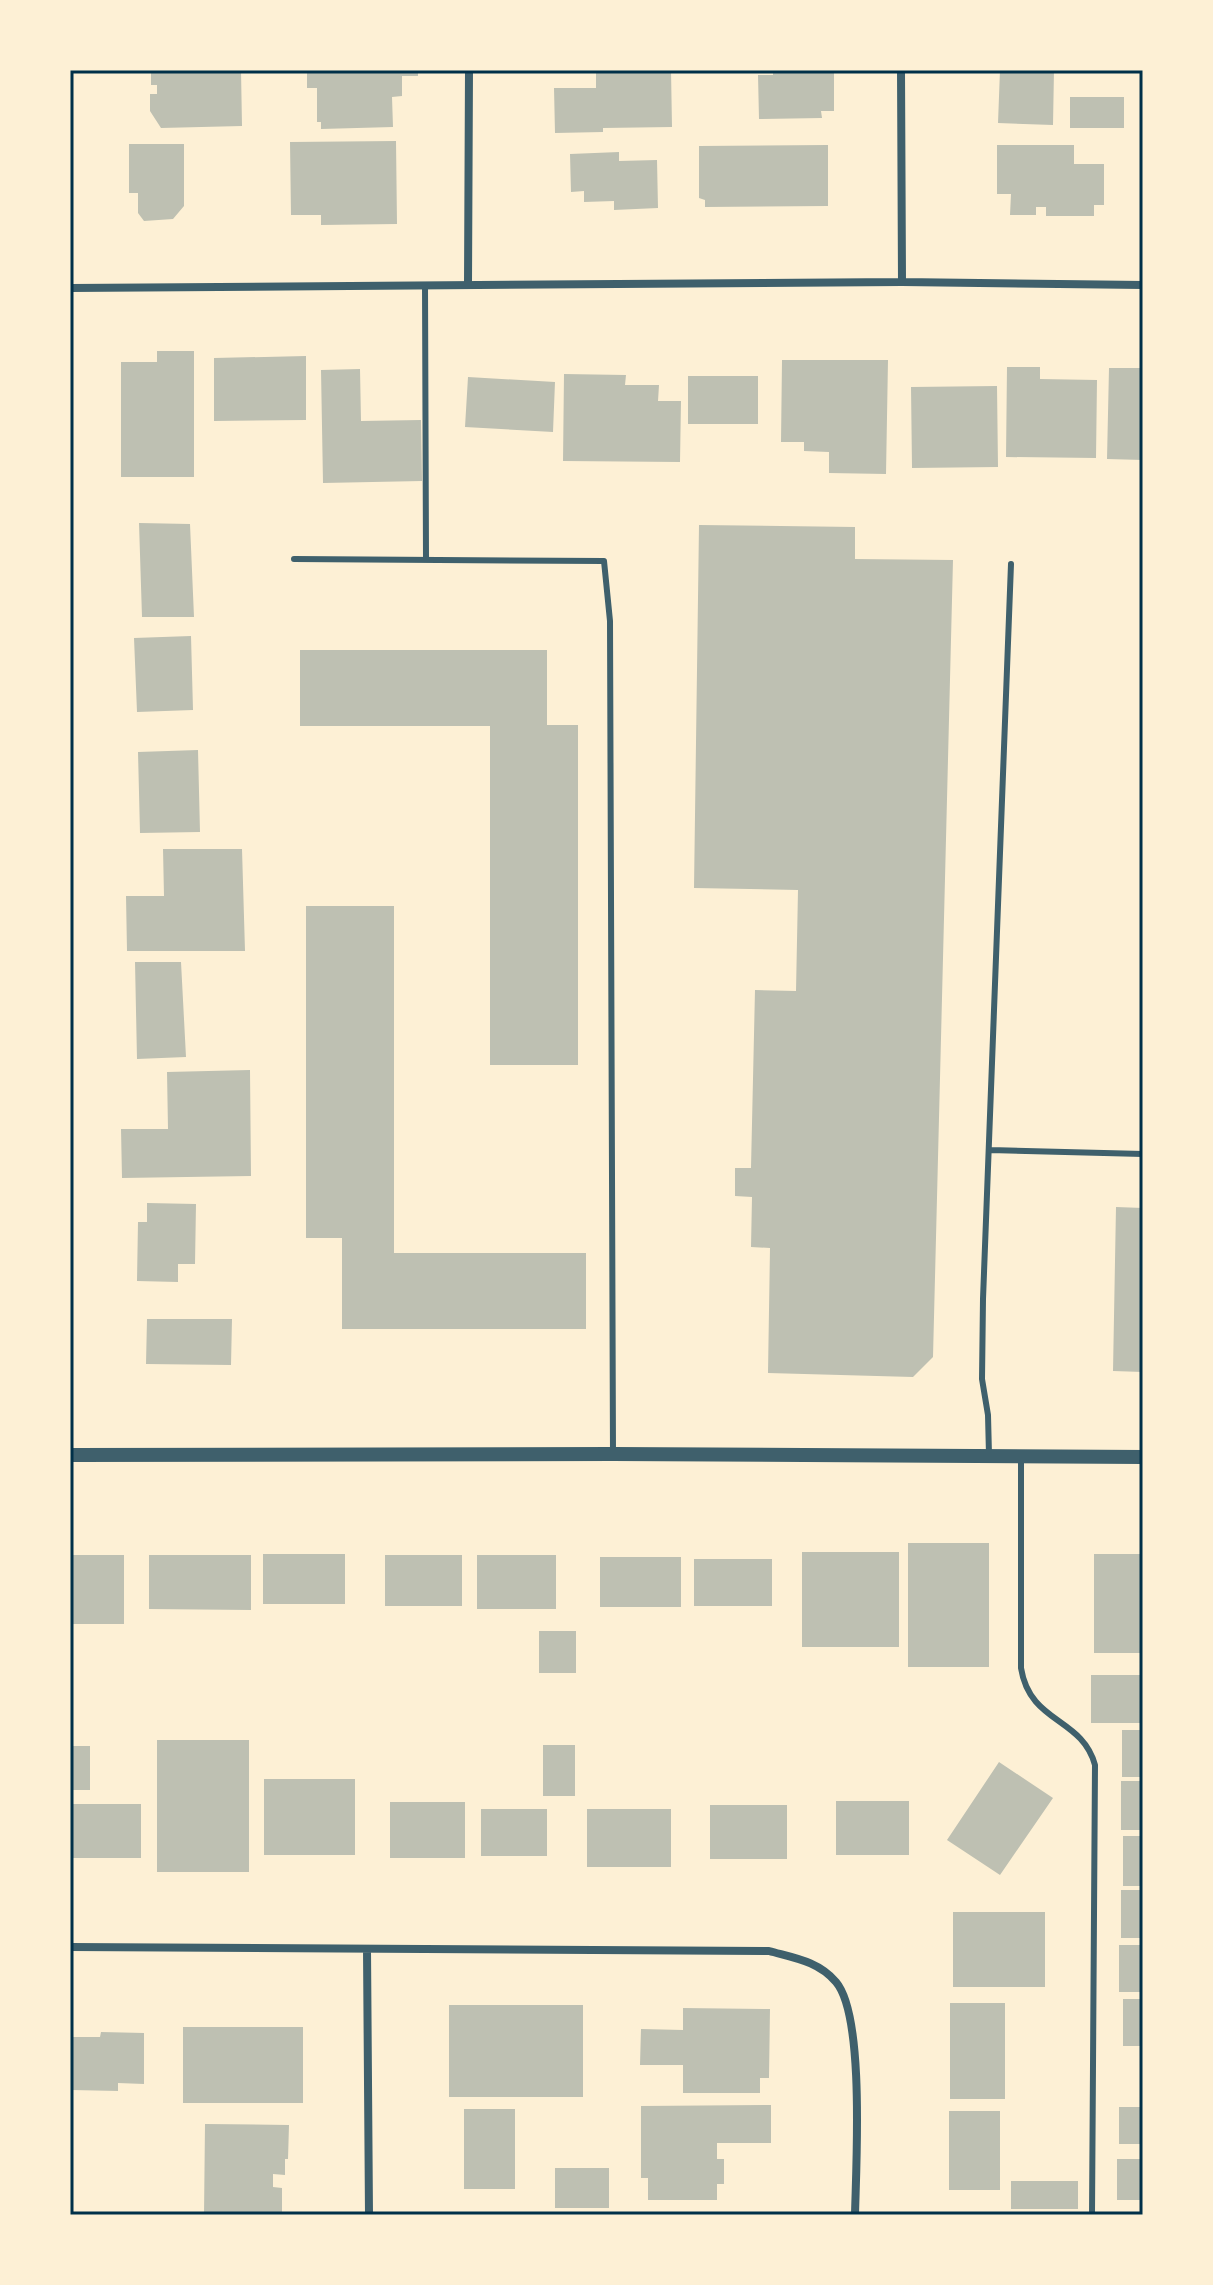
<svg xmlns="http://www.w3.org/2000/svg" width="1213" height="2285" font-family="'Noto Sans',sans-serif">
<rect width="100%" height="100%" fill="#fdf0d5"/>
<path fill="#bec0b2" d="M151 70H241L242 126 161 128 150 111V94H157V85H151Z
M307 70H418V76H402V96L392 97 393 127 321 129V122H317V88H307Z
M596 70H671L672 127 603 128V132L555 133 554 88H596Z
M773 70H834V111H821L822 118 759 119 758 75H773Z
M1000 70H1054L1053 125 998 123Z
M1070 97H1124V128H1070Z
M396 141 397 224 321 225V215H291L290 142Z
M129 144H184V206L173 219 144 221 138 213V193H129Z
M828 145V206L705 207V200L699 198V146Z
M997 145H1074V164H1104V205H1094V216H1046V207H1036V215H1010L1011 194H997Z
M619 152V161L657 160 658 208 614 210V201L584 202V191L571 192 570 154Z
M157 351H194V477H121V362H157Z
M306 356V420L214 421V358Z
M782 360H888L886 474 829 473V452L804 451V442H781Z
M1007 367H1040V379L1097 380 1096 458 1006 457Z
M1109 368H1143V460L1107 459Z
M360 369 361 421 421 420 422 481 323 483 321 370Z
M564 374 626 375 625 385H659L658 401H681L680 462 563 461Z
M688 376H758V424H688Z
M468 377 555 382 553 432 465 427Z
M997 386 998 467 912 468 911 387Z
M139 523 190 524 194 617H142Z
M699 525 855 527V559L953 560 933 1357 913 1377 768 1373 770 1248 751 1247 752 1197 735 1196V1168H751L755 990 796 991 798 890 694 888Z
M191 636 193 710 137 712 134 638Z
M300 650H547V725H578V1065H490V726H300Z
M198 750 200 832 140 833 138 752Z
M163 849H242L245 951H127L126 896H164Z
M306 906H394V1253H586V1329H342V1238H306Z
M135 962H181L186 1057 137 1059Z
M250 1070 251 1176 122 1178 121 1129H168L167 1072Z
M147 1203 196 1204 195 1264H178V1282L137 1281 138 1222H147Z
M1116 1207 1143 1208V1372L1113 1371Z
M147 1319H232L231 1365 146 1364Z
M908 1543H989V1667H908Z
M802 1552H899V1647H802Z
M263 1554H345V1604H263Z
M1094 1554H1143V1653H1094Z
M70 1555H124V1624H70Z
M149 1555H251V1610L149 1609Z
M385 1555H462V1606H385Z
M477 1555H556V1609H477Z
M600 1557H681V1607H600Z
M694 1559H772V1606H694Z
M539 1631H576V1673H539Z
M1091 1675H1143V1723H1091Z
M1122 1730H1143V1777H1122Z
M157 1740H249V1872H157Z
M543 1745H575V1796H543Z
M70 1746H90V1790H70Z
M999 1762 1053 1798 1000 1875 947 1840Z
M264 1779H355V1855H264Z
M1121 1781H1143V1830H1121Z
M836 1801H909V1855H836Z
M390 1802H465V1858H390Z
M70 1804H141V1858H70Z
M710 1805H787V1859H710Z
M481 1809H547V1856H481Z
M587 1809H671V1867H587Z
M1123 1836H1143V1886H1123Z
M1121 1890H1143V1938H1121Z
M953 1912H1045V1987H953Z
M1119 1945H1143V1992H1119Z
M1123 1999H1143V2046H1123Z
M950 2003H1005V2099H950Z
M449 2005H583V2097H449Z
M683 2008 770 2009 769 2078H760V2093H683V2065H640L641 2029 683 2030Z
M183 2027H303V2103H183Z
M101 2032 144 2033V2084L118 2083V2091L72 2090 73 2037H100Z
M771 2105V2143H717V2159H724V2184H717V2200H648V2178H641V2106Z
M1119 2107H1143V2144H1119Z
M464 2109H515V2189H464Z
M949 2111H1000V2190H949Z
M205 2124 289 2125 288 2159H285V2175L273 2174V2187L282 2188V2212H273V2215H204Z
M1117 2159H1143V2200H1117Z
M555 2168H609V2208H555Z
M1011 2181H1078V2209H1011Z"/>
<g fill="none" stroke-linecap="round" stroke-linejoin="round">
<path stroke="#3f606c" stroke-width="6" d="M425 285 426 560
M294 559 604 561 610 621 613 1454
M990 1150 1143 1154
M989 1455 988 1415 982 1379 983 1299 1011 564
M1021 1456V1668C1030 1724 1082 1717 1095 1765L1092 2215"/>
<path stroke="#3f606c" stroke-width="8" d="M901 70 902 282
M468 284 469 70
M70 288 902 282 1143 285
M70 1947 769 1951C794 1958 818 1961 836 1982 865 2016 856 2166 855 2215
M367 1949 369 2215"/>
<path stroke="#3f606c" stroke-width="14" d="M70 1455 613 1454 1143 1457"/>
</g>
<rect width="1213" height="2285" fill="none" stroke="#fdf0d5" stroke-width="144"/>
<rect x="72" y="72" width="1069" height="2141" fill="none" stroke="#003049" stroke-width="3"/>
</svg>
